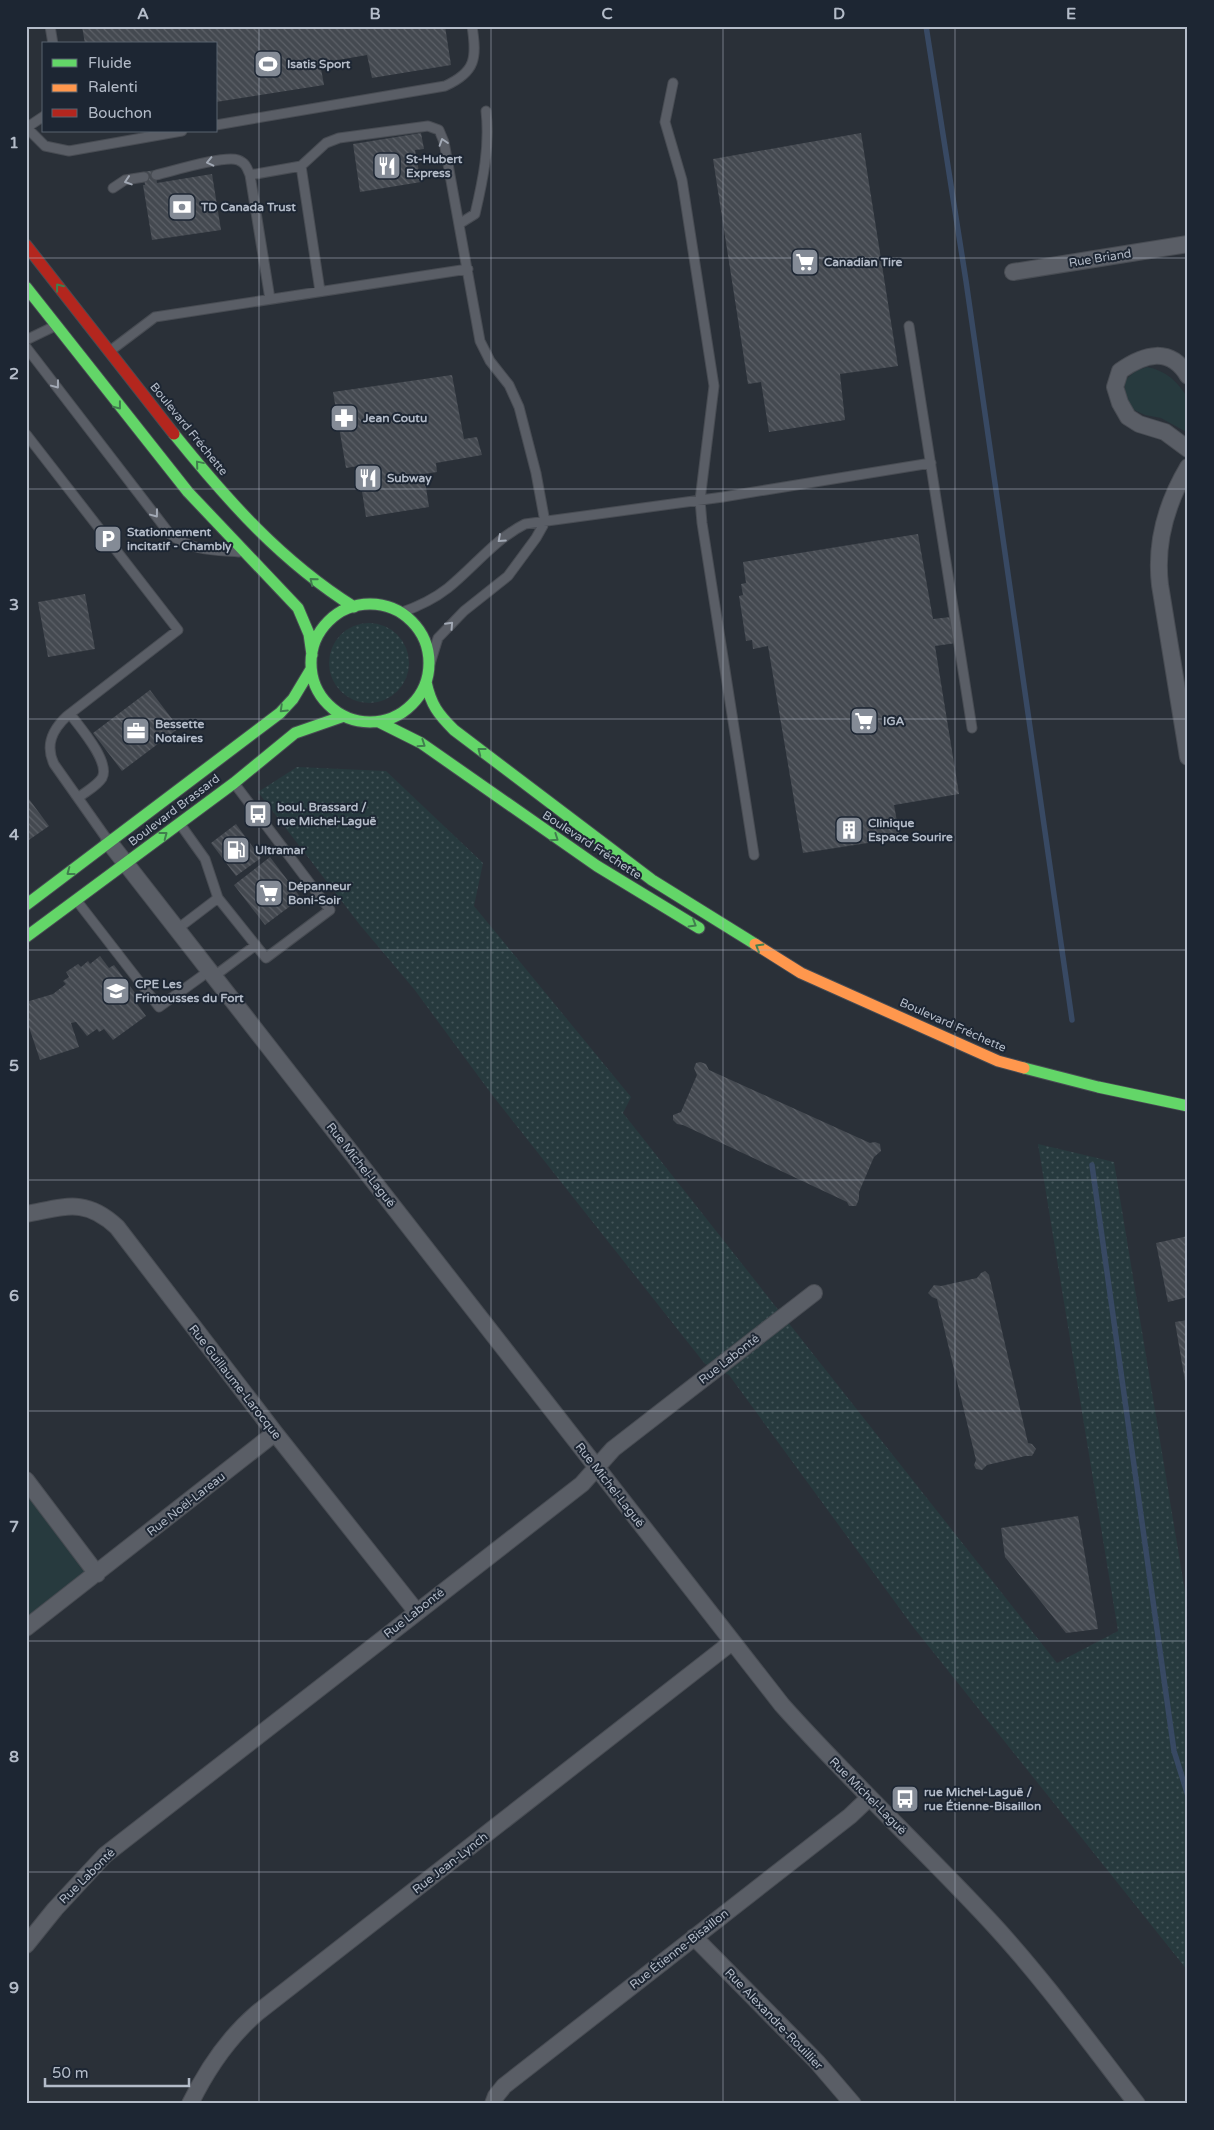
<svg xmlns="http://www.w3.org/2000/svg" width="1214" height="2130" font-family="'Varela Round',sans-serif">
<defs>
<pattern id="grass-dots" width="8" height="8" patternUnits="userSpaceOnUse" patternTransform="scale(1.25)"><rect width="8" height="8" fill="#273a3e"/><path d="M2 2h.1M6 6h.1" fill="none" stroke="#445559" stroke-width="1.8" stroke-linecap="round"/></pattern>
<pattern id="building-back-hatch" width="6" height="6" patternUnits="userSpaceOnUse" patternTransform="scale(1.25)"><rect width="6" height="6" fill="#444950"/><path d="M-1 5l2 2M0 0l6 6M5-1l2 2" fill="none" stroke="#5d6168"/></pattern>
</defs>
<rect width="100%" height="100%" fill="#2a3038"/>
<path fill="url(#grass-dots)" d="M329 663a40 40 0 1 1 80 0a40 40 0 1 1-80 0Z
M297 767 386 771 483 863 474 906 631 1097 623 1113 1057 1663 1118 1631 1038 1144 1114 1162 1188 1610V1971L914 1628 729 1375 705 1364 493 1096 414 989 360 925 258 792Z"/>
<path fill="#273a3e" d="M1147 367C1165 370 1179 382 1188 399V433L1161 418 1145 415 1132 409 1125 393V380L1136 371Z
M26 1483 94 1578 26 1629Z"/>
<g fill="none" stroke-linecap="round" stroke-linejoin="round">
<path stroke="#384963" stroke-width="5.5" d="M926 26 966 281 1072 1020
M1092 1165 1174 1751 1188 1796"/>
</g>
<path fill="url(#building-back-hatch)" d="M82 26H445L451 65 372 78 367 55 320 63 324 85 216 102V44H85Z
M421 133 424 149 415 150 421 182 360 192 353 144Z
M861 133 898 366 840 374 845 420 769 432 761 382 748 384 713 159Z
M155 170 157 183 212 174 221 230 152 240 143 185H145L143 172Z
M452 375 464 439 477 437 482 455 436 463 437 472 424 474 429 507 366 517 358 466 346 468 333 392Z
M918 534 933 619 951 617 956 643 935 646 959 794 894 805 900 838 803 853 768 646 753 649 752 640 746 641 739 596 743 595 741 584 746 583 743 562Z
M85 594 95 649 48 657 38 602Z
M150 690 179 728 122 771 93 733Z
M26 795 49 826 26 842Z
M236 824 261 858 236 876 211 843Z
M270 857 301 898 265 925 234 885Z
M100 956 109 968 114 965 139 998 135 1001 146 1016 113 1040 104 1029 99 1032 97 1029 87 1036 76 1022 71 1023 79 1047 40 1060 26 1018V1002L53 994 66 984 63 981 69 977 66 972 78 964 81 967 88 961 90 964Z
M700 1062 706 1064 709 1070 870 1143 875 1142 880 1144 881 1151 874 1157 859 1192V1199L856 1206H849L847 1202 683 1125 677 1124 673 1120V1115L681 1112 697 1075 694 1068 696 1063Z
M1188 1236V1297L1168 1302 1156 1243Z
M985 1271 989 1275 1028 1443 1032 1444 1036 1449 1032 1456H1025L987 1465 982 1470 976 1469 974 1465 976 1460 937 1299 932 1297 928 1293 934 1285 941 1286 977 1278 981 1273Z
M1188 1320V1381H1185L1175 1322Z
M1078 1516 1098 1629 1066 1633 1005 1557 1001 1528Z"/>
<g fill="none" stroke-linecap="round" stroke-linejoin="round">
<defs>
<path id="lane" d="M50 26 53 44
M673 83 665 122 682 180 714 386 700 500 702 523 754 855
M216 125 445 86C476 72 477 58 472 26
M26 128 44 116
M27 128 45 146 69 151 182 131
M301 166 320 291
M156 175C173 171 224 155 238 160 246 163 247 168 250 175L270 299
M250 175 301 166 326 143 339 138 428 126 439 130 444 142 480 341 490 361 509 385 519 407 536 473 545 522 536 538 508 576 464 611 438 638 429 667
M113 188 125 180 144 177
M459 224 475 214C483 180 490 146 486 111
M909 326 972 728
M26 340 55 326
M26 347 169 533C190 551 213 550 239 552
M110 351 155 317 468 269
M26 434 178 630 67 716C52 730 45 745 54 764L109 842
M400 613C417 607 434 599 448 588 474 567 495 539 525 524L723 497 931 463
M70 714C79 726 111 762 102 778 97 786 85 792 78 798
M180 824 205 859 218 898 266 958 330 910 234 783
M77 901 159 1007 209 971
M176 930 218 898
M213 977 256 945"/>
<path id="street" d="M1013 272 1188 244
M1188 376C1170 346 1144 354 1120 371L1115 387 1120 403 1128 417 1139 424 1165 432 1188 449
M1188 467C1166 504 1155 542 1160 585L1188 757
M109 842 782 1705C849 1780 922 1848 990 1921 1043 1978 1089 2042 1137 2104
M26 1214C65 1207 85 1197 117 1227L275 1433 416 1611
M26 1480 97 1574
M26 1628 275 1433
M694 1937 817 2062 853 2104
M26 1945 55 1909 105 1855 582 1484 613 1449 814 1293
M190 2104C207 2069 228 2038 257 2013L732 1642
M493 2104 496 2096 504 2086 850 1816 869 1798"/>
<path id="fast" d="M26 287 188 492 298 608 309 634 312 655
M174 434C228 501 281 561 354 607
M311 663a59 59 0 1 1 118 0a59 59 0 1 1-118 0Z
M426 682C431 705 438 714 454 730L652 880 755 944
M379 722 421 743 597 866 699 928
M26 905 280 713 293 699 311 669
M26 937 234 783 295 733 344 716
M1024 1068 1098 1087 1188 1106"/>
<path id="slow" d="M755 944 801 973 998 1061 1024 1068"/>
<path id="jam" d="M26 245 174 434"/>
</defs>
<use href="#lane" stroke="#484c53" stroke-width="11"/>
<use href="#street" stroke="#484c53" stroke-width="18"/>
<use href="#fast" stroke="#484c53" stroke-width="13"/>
<use href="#slow" stroke="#484c53" stroke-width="13"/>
<use href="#jam" stroke="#484c53" stroke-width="13"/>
<use href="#lane" stroke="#5a5e66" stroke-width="9"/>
<use href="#street" stroke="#5a5e66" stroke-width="16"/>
<use href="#fast" stroke="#63d668" stroke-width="11"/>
<use href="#slow" stroke="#ff974d" stroke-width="11"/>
<use href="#jam" stroke="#b3261e" stroke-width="11"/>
</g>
<defs><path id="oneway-chevron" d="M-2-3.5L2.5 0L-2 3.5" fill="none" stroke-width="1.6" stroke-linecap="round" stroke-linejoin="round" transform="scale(1.25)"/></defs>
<g stroke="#a2a9b5">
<use href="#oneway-chevron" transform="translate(443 142) rotate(-108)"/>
<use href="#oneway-chevron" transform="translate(210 162) rotate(167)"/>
<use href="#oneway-chevron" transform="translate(128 181) rotate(162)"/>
<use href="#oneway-chevron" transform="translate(56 385) rotate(53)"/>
<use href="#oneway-chevron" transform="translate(155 514) rotate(53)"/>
<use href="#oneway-chevron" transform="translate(501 539) rotate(138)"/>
<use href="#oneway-chevron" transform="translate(450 625) rotate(-47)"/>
</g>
<g stroke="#407e4e">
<use href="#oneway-chevron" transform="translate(59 287) rotate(-128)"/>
<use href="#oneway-chevron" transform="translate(118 406) rotate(52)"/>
<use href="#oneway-chevron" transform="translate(199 464) rotate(-130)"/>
<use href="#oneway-chevron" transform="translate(313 581) rotate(-141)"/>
<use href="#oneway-chevron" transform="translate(283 709) rotate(136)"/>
<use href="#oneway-chevron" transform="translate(422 744) rotate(34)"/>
<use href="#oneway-chevron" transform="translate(481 751) rotate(-142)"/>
<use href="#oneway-chevron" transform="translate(164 835) rotate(-37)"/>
<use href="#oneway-chevron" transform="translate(555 838) rotate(34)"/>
<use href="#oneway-chevron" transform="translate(70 872) rotate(143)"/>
<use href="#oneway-chevron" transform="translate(693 924) rotate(31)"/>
<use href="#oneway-chevron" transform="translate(759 947) rotate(-149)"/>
</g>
<path fill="none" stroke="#b4bcc9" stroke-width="1" stroke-opacity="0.55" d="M259 26V2104M491 26V2104M723 26V2104M955 26V2104M26 258H1188M26 489H1188M26 719H1188M26 950H1188M26 1180H1188M26 1411H1188M26 1641H1188M26 1872H1188"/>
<defs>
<symbol id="stadium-square" viewBox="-11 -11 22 22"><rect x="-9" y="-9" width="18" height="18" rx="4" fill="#848b96" stroke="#1d2633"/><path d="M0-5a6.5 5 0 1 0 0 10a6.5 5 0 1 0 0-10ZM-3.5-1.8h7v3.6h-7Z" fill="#fff"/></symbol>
<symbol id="restaurant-square" viewBox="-11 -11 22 22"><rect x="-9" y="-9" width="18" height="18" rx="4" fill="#848b96" stroke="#1d2633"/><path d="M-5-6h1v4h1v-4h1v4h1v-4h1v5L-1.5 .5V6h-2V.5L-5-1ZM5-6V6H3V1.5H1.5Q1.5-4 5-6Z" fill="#fff"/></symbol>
<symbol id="bank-square" viewBox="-11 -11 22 22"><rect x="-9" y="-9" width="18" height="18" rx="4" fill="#848b96" stroke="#1d2633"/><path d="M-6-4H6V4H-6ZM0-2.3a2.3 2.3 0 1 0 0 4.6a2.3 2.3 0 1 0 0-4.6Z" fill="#fff"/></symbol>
<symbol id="supermarket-square" viewBox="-11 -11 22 22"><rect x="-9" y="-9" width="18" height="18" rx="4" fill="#848b96" stroke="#1d2633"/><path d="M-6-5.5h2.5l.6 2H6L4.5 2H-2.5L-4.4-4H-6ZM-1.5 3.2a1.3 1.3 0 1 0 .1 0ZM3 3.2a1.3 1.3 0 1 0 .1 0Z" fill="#fff"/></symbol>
<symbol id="pharmacy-square" viewBox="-11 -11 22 22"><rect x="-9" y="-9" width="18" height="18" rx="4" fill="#848b96" stroke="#1d2633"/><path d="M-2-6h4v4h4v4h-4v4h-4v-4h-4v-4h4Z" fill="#fff"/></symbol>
<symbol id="parking-square" viewBox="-11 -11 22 22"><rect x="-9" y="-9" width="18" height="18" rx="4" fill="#848b96" stroke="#1d2633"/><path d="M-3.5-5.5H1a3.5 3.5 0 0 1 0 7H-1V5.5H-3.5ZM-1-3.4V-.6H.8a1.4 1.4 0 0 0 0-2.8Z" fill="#fff"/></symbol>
<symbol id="office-square" viewBox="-11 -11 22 22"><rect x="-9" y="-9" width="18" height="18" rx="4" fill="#848b96" stroke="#1d2633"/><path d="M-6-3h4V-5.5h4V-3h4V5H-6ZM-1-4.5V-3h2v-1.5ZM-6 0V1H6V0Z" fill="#fff"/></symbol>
<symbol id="bus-square" viewBox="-11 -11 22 22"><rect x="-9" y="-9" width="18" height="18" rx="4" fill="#848b96" stroke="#1d2633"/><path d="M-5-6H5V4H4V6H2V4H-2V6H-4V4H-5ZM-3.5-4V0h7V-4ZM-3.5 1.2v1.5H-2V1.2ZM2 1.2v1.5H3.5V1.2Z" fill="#fff"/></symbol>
<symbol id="building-square" viewBox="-11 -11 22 22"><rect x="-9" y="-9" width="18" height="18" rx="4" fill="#848b96" stroke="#1d2633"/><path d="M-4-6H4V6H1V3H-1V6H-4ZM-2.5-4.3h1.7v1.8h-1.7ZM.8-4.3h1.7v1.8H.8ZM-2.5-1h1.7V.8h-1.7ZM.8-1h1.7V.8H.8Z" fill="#fff"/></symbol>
<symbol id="fuel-square" viewBox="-11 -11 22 22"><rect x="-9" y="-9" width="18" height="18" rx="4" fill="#848b96" stroke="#1d2633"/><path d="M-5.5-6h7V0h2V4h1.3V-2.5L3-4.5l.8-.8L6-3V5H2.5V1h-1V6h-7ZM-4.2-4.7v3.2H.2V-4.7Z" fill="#fff"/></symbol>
<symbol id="school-square" viewBox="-11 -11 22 22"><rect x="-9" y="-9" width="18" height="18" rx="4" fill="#848b96" stroke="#1d2633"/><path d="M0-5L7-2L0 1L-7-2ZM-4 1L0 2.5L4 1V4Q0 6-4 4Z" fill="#fff"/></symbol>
</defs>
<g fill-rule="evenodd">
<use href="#stadium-square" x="252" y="48" width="32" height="32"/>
<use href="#restaurant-square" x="371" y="150" width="32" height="32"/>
<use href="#bank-square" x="166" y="191" width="32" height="32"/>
<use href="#supermarket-square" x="789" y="246" width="32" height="32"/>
<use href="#pharmacy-square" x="328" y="402" width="32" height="32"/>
<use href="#restaurant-square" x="352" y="462" width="32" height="32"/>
<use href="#parking-square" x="92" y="523" width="32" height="32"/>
<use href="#supermarket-square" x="848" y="705" width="32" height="32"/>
<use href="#office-square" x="120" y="715" width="32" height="32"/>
<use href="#bus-square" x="242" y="798" width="32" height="32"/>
<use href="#building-square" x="833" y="814" width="32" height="32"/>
<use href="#fuel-square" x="220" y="834" width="32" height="32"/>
<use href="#supermarket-square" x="253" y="877" width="32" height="32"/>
<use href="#school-square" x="100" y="975" width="32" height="32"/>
<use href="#bus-square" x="889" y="1783" width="32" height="32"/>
</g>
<g text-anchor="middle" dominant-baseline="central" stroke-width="4" stroke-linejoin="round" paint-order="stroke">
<g font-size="12" font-weight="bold" fill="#b4bcc9" stroke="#1d2633" text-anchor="start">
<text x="287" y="64">Isatis Sport</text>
<text x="406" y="159">St-Hubert<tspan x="406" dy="14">Express</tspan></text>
<text x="201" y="207">TD Canada Trust</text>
<text x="824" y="262">Canadian Tire</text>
<text x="363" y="418">Jean Coutu</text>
<text x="387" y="478">Subway</text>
<text x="127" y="532">Stationnement<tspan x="127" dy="14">incitatif - Chambly</tspan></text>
<text x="883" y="721">IGA</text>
<text x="155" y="724">Bessette<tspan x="155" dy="14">Notaires</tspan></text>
<text x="277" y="807">boul. Brassard /<tspan x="277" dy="14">rue Michel-Laguë</tspan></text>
<text x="868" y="823">Clinique<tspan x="868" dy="14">Espace Sourire</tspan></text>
<text x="255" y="850">Ultramar</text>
<text x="288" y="886">Dépanneur<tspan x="288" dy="14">Boni-Soir</tspan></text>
<text x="135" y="984">CPE Les<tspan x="135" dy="14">Frimousses du Fort</tspan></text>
<text x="924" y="1792">rue Michel-Laguë /<tspan x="924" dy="14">rue Étienne-Bisaillon</tspan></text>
</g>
<g font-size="12" fill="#b4bcc9" stroke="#1d2633">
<text transform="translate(1100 258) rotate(-9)">Rue Briand</text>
<text transform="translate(189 429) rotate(51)">Boulevard Fréchette</text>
<text transform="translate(174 810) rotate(-37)">Boulevard Brassard</text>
<text transform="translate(592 845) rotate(33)">Boulevard Fréchette</text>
<text transform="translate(953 1025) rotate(24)">Boulevard Fréchette</text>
<text transform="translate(361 1165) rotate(52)">Rue Michel-Laguë</text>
<text transform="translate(729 1359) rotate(-38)">Rue Labonté</text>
<text transform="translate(235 1382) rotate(52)">Rue Guillaume-Larocque</text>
<text transform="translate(610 1485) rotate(52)">Rue Michel-Laguë</text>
<text transform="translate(186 1504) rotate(-38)">Rue Noël-Lareau</text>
<text transform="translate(414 1613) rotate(-38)">Rue Labonté</text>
<text transform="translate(868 1796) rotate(45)">Rue Michel-Laguë</text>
<text transform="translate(450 1863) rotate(-38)">Rue Jean-Lynch</text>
<text transform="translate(87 1876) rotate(-45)">Rue Labonté</text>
<text transform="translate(679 1949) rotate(-38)">Rue Étienne-Bisaillon</text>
<text transform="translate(774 2019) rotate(46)">Rue Alexandre-Rouillier</text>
</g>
</g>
<rect width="1214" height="2130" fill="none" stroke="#1d2633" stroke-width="55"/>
<rect x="42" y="42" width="175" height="90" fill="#1d2633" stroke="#59626f"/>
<rect x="52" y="59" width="25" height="8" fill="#63d668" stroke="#59626f"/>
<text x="88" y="68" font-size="15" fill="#b4bcc9">Fluide</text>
<rect x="52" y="84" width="25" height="8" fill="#ff974d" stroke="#59626f"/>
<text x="88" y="92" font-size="15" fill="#b4bcc9">Ralenti</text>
<rect x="52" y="109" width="25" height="8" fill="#b3261e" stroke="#59626f"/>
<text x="88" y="118" font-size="15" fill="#b4bcc9">Bouchon</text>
<path d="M45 2078v8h144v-8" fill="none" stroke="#b4bcc9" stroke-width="2.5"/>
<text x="52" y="2078" font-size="15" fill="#b4bcc9" stroke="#1d2633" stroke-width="4" paint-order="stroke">50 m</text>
<rect x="28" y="28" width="1158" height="2074" fill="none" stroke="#b4bcc9" stroke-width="2"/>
<g font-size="16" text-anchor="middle" font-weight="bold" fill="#b4bcc9">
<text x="143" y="19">A</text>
<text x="375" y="19">B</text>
<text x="607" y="19">C</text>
<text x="839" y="19">D</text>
<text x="1071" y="19">E</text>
<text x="14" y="148">1</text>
<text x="14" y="379">2</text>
<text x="14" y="610">3</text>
<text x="14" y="840">4</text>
<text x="14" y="1071">5</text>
<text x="14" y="1301">6</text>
<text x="14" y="1532">7</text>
<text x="14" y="1762">8</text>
<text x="14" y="1993">9</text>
</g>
</svg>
